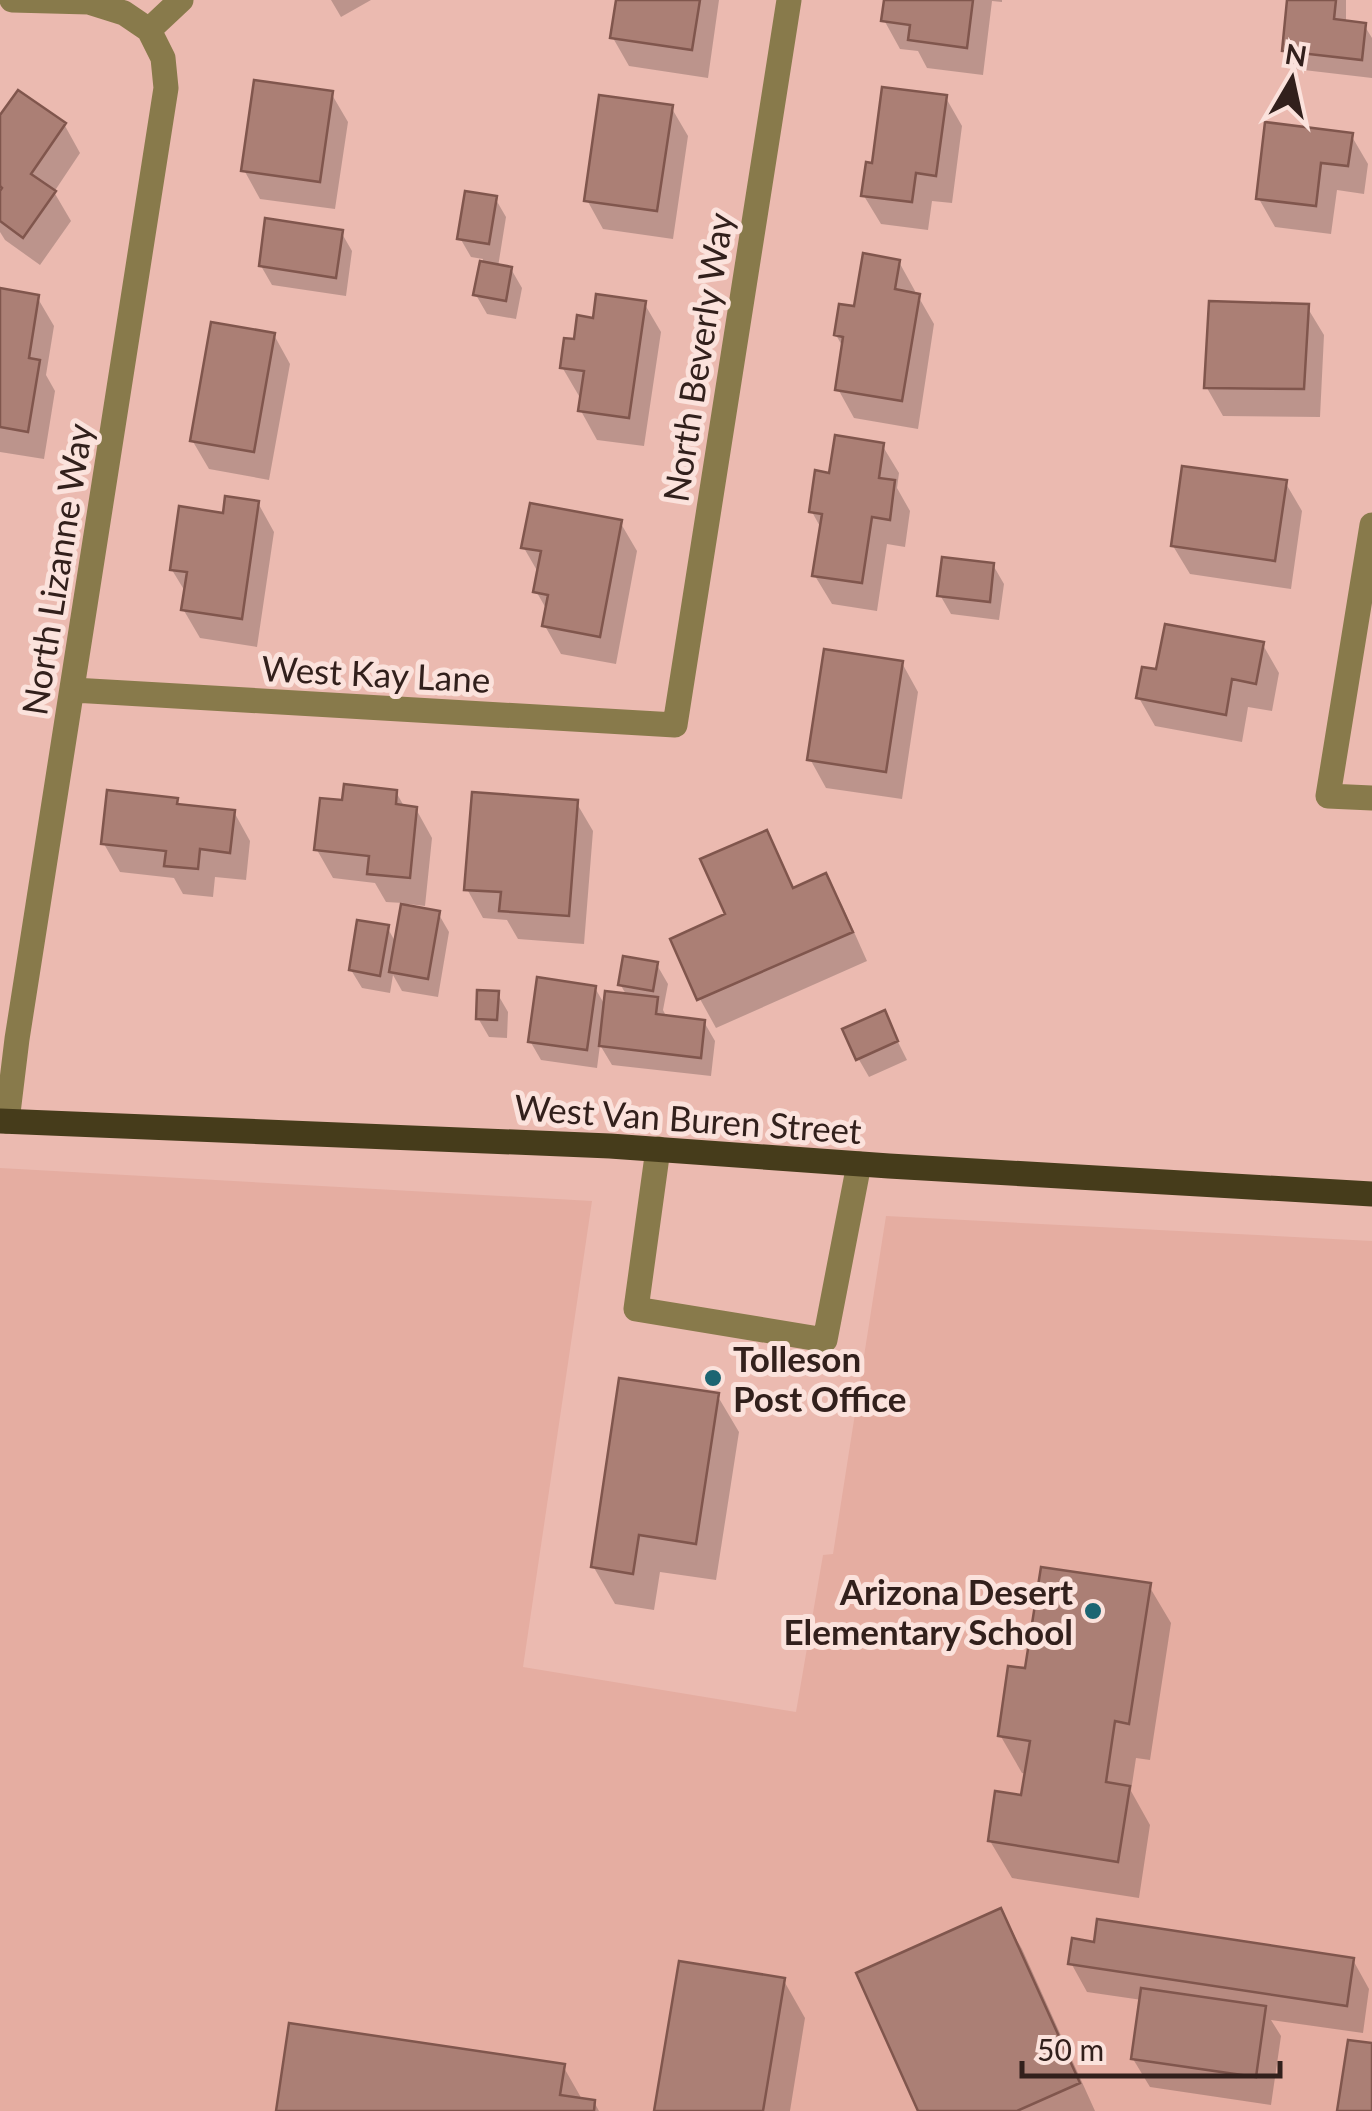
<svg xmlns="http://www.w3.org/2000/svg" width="1372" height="2111" font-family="Lato,sans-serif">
<rect width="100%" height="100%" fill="#ebbab0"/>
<path fill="#e5ada1" d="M0 1168 592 1201 523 1667 796 1712 823 1555 833 1554 886 1216 1372 1241V2111H0Z"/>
<path fill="#0003" d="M331 0H371L341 17Z
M618 0H719L708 78 629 66 613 38Z
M886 0H1002V2L992 1 983 75 927 68 918 51 900 49 884 20Z
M1290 0H1346V23L1364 25 1372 38V78L1295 69 1284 50Z
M331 93 348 122 335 209 260 199 244 170Z
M946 98 962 126 952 203 932 201 928 230 881 224 864 196 874 166Z
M671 107 688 136 673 239 603 229 587 200Z
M0 120 64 124 80 153 54 192 71 221 40 265 5 240 0 232Z
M1351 135 1368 164 1364 194 1337 190 1331 234 1275 227 1259 199Z
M495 198 506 217 498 267 511 269 522 288 516 319 487 314 476 295 483 259 471 257 460 238Z
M341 232 352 251 346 296 272 285 261 266Z
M899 262 915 291 914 295 918 296 934 324 918 429 854 418 838 389 844 349 836 335Z
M0 291 37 297 54 326 46 375 55 391 44 459 0 452Z
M644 303 661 332 644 446 597 440 581 411 583 396H579L562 367 576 342 595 321Z
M1307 307 1324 335 1320 417 1223 416 1207 388Z
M274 335 290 364 269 480 209 469 192 440Z
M882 445 899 473 897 488 910 511 905 547 887 544 877 611 832 604 815 576 822 530 812 512 831 475Z
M1285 482 1302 511 1291 589 1190 574 1173 546Z
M258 503 274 532 257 647 200 638 183 609 186 593 172 570 225 516Z
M620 522 637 551 616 664 561 654 545 626 548 612 536 591 539 574 524 548Z
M993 565 1004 584 999 620 951 614 940 595Z
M1263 645 1279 673 1272 711 1248 707 1242 742 1155 726 1139 698 1158 672Z
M902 663 918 692 902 799 826 788 810 759Z
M396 792 405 808 416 809 432 838 425 906 408 904V908L438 913 449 932 438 997 402 991 393 975 390 993 362 988 351 970 387 927 396 943 403 903 386 902 375 883 333 878 317 850 344 803Z
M177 800 180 807 234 812 250 841 246 880 215 877 213 897 183 894 174 878 120 872 104 844Z
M576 802 593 831 584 944 518 939 507 920 483 918 467 889Z
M766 833 795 890 825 876 842 905 867 961 716 1028 700 999 673 940 728 915Z
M657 965 668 984 663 1010 667 1018 704 1022 715 1041 711 1076 612 1065 600 1045 597 1068 541 1060 530 1041 595 988 606 1007 627 996 620 984Z
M497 993 508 1012 507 1038 489 1037 478 1018Z
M884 1014 907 1060 869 1077 858 1058Z
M717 1395 739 1432 716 1580 660 1572 654 1610 615 1604 593 1566Z
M1149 1586 1171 1623 1150 1760 1136 1758 1131 1791 1150 1825 1139 1898 1012 1878 990 1841 1023 1798 1027 1774 1022 1773 1000 1735 1027 1671Z
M1000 1911 1022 1949 1095 2111H921Z
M1353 1960 1369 1989 1363 2033 1271 2020 1281 2036 1271 2105 1150 2087 1133 2059 1142 2000 1087 1992 1071 1963Z
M784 1981 805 2018 790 2111H656Z
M563 2066 583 2101 594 2102 599 2111H279Z"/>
<path fill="#ab7f75" stroke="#80564d" stroke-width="2.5" d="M616 0H700L692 50 610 38Z
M884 0H973L967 48 908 40 910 25 881 21Z
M1287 0H1336L1334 19 1366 23 1362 60 1282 51Z
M254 80 333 91 320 182 241 171Z
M882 87 947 95 936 176 916 173 912 202 861 196 866 162 872 163Z
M18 90 66 123 31 174 56 191 23 238 0 221V191L2 188 0 186V115Z
M599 95 673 105 657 211 584 201Z
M1265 122 1353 133 1348 166 1321 163 1316 206 1256 199Z
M465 191 497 196 489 244 457 239Z
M265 218 343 230 336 278 259 266Z
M863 253 900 260 895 289 920 294 902 401 835 390 843 337 834 335 839 304 854 306Z
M480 261 512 267 506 301 473 295Z
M0 288 39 295 29 358 40 360 28 432 0 427Z
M596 294 646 301 629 418 578 411 584 371 560 368 564 338 574 339 577 315 593 318Z
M1209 301 1309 304 1304 389 1204 388Z
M211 322 275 333 254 452 190 441Z
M835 435 884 443 879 478 895 480 890 520 872 517 862 583 812 576 822 514 809 512 815 470 829 473Z
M1182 466 1287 480 1275 561 1171 546Z
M225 496 259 501 242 619 181 610 187 572 170 570 179 506 223 513Z
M530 503 622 520 600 637 542 626 548 595 533 592 541 551 521 548Z
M942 557 994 563 990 602 937 596Z
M1165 624 1264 642 1256 684 1232 679 1226 715 1136 698 1142 667 1156 669Z
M824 649 903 661 886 772 807 760Z
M344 784 397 790 396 804 417 807 410 878 367 874 369 856 314 850 320 798 342 800Z
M107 790 178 798 177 804 235 810 230 853 200 849 198 869 164 866 166 851 101 844Z
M472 792 578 800 569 916 499 911 501 892 464 890Z
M767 830 793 888 826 873 853 932 697 1000 670 939 725 914 700 859Z
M401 904 440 911 428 979 389 972Z
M357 920 389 925 380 976 349 970Z
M623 956 658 962 653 991 618 985Z
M537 977 596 986 587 1050 528 1042Z
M477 990 499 991 497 1020 476 1019Z
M605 991 658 997 656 1014 705 1020 701 1058 599 1046Z
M885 1010 898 1041 856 1060 842 1029Z
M619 1378 719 1393 696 1544 639 1535 633 1574 591 1567Z
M1041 1567 1151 1583 1129 1724 1115 1721 1106 1782 1130 1786 1118 1862 988 1841 995 1791 1021 1795 1030 1741 998 1736 1008 1666 1025 1668Z
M1001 1908 1080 2083 1017 2111H918L856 1973Z
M1097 1919 1354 1958 1347 2006 1068 1964 1072 1938 1094 1942Z
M679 1961 785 1978 763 2111H654Z
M1141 1988 1266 2006 1256 2077 1131 2059Z
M289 2023 565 2064 560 2095 595 2100 594 2111H276Z
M1348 2040 1372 2043V2111H1337Z"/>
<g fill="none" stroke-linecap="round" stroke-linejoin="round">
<path stroke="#887a4b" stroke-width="25" d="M12 0 89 2 124 13 149 30
M149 30 181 0
M1372 525 1328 796 1372 798
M73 690 675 725 789 0
M7 1121 17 1039 166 88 163 58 149 30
M658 1149 636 1309 825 1340 859 1164"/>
<path stroke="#463c1b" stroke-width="25" d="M0 1121 610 1146 889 1166 1372 1194"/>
</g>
<g fill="#1c6572" stroke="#fbe2dc" stroke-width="4">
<circle cx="713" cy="1378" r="10"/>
<circle cx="1093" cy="1611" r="10"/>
</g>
<g text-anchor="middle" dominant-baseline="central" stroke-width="10" stroke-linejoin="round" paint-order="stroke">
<g font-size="35" fill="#32201c" stroke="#fbe2dc">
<text transform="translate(697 357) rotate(-81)">North Beverly Way</text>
<text transform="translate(56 569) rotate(-81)">North Lizanne Way</text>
<text transform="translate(376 673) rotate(3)">West Kay Lane</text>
<text transform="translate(688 1118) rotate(4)">West Van Buren Street</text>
</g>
<g font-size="35" font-weight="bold" fill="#32201c" stroke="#fbe2dc" text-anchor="start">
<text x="733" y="1358">Tolleson<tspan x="733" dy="40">Post Office</tspan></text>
<text x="1073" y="1591" text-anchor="end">Arizona Desert<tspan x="1073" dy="40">Elementary School</tspan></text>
</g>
</g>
<g transform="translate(1292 80) rotate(9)" stroke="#fbe2dc" stroke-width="8" paint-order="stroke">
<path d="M0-8L18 38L0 25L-18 38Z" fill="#32201c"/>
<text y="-15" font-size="28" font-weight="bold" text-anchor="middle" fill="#32201c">N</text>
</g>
<path d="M1022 2061v15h258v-15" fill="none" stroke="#32201c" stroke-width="5"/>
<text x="1037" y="2061" font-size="30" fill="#32201c" stroke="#fbe2dc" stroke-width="8" paint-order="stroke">50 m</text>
</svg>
